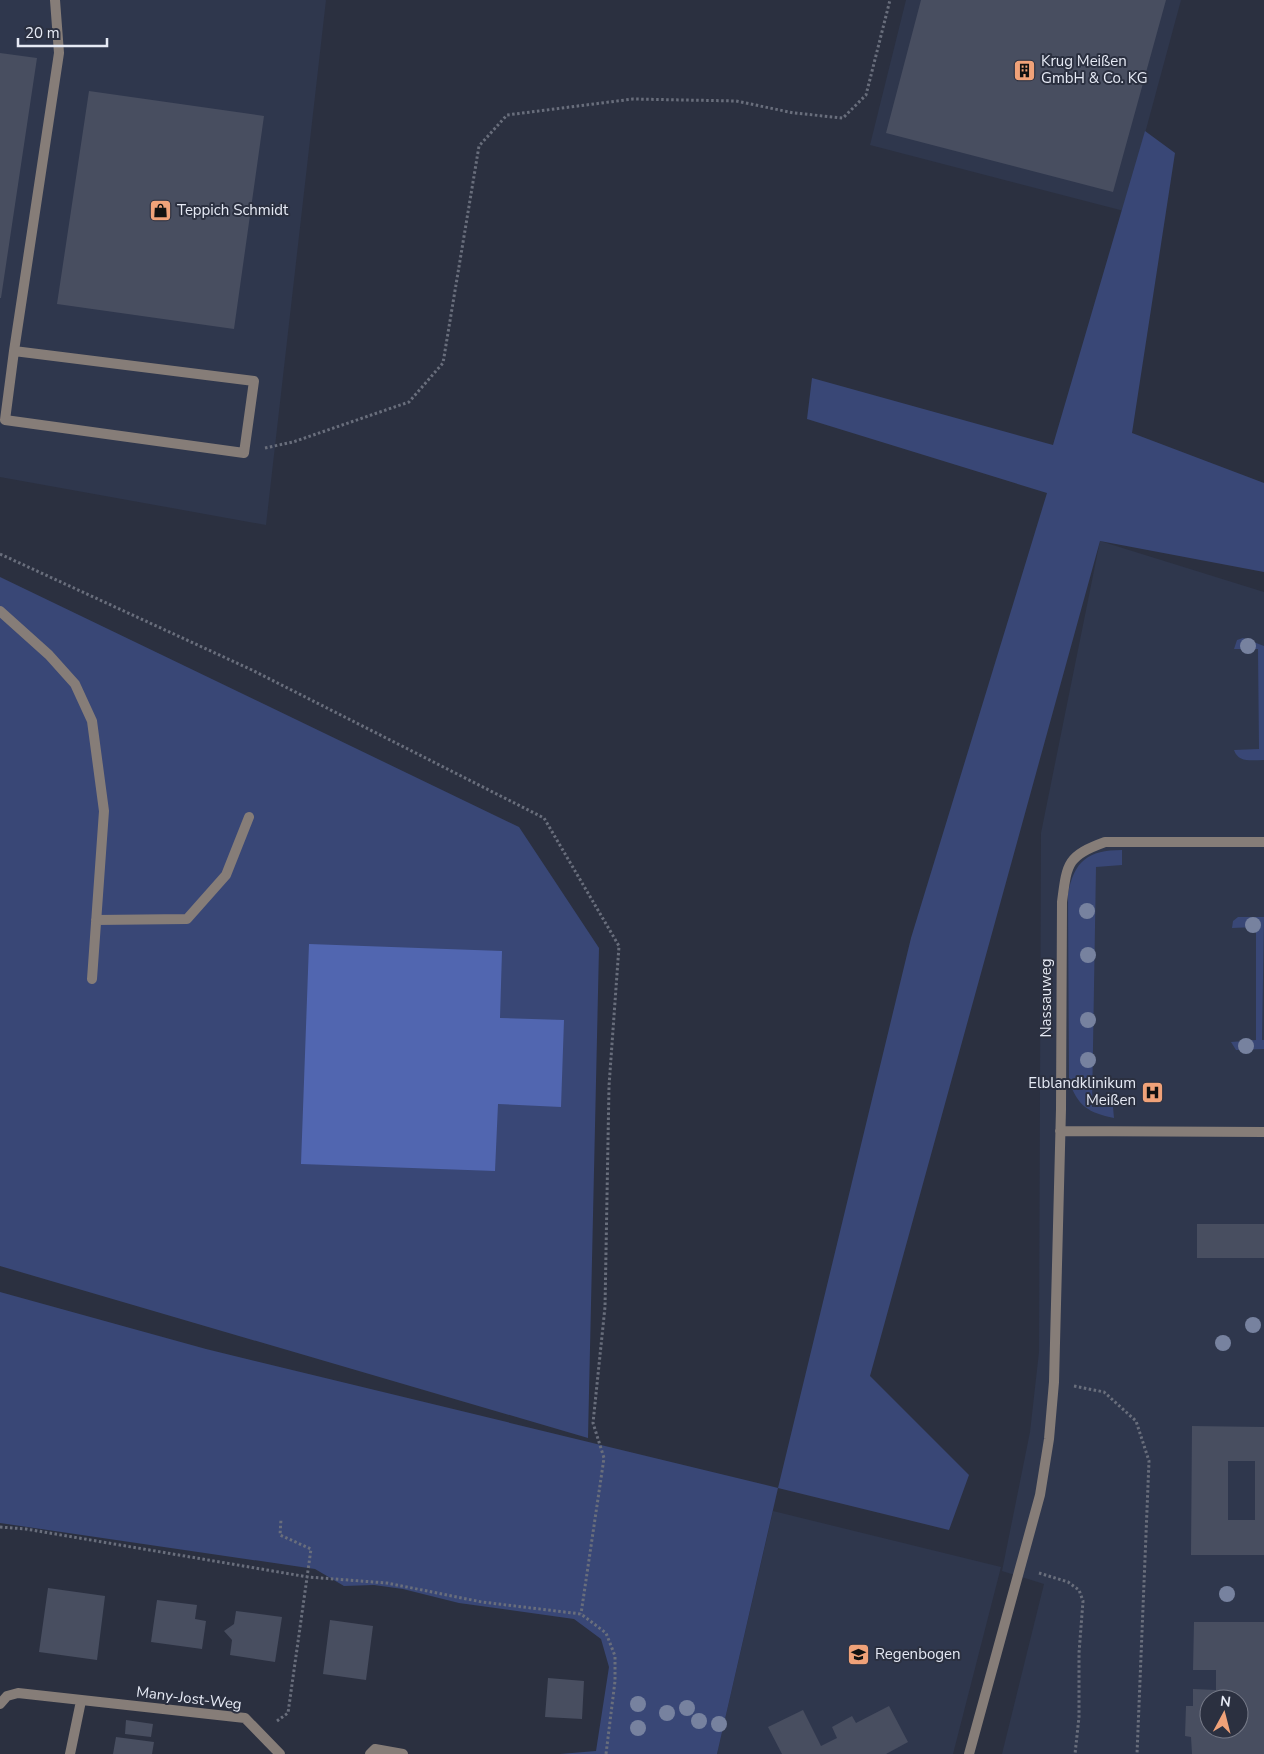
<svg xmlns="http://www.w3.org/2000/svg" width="1264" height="1754" font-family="'Nunito Sans',sans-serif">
<rect width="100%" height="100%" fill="#2b3040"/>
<path fill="#2f374d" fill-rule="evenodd" d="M0 0H326L266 525 0 477Z
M906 0H1181L1124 211 870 145Z
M1100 541 1264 592V1754H1002L1044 1584 1002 1571 1030 1432 1039 1352 1041 833ZM1209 1699H1239V1729H1209Z
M773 1511 1001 1567 953 1754H717Z"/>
<path fill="#394776" d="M1145 131 1175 153 1132 433 1264 483V572L1100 541 870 1376 969 1475 949 1530 778 1488 717 1754H560L596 1751 609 1667 601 1639 574 1619 459 1603 403 1589 374 1585 344 1586 315 1569 0 1523V1292L206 1349 778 1488 911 938 1047 493 807 419 812 378 1053 445Z
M0 577 519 827 599 948 588 1438 0 1266Z
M1243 638 1264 646V760C1252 760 1238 763 1234 750L1259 749 1258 649H1234L1237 640Z
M1122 850V865L1096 867 1092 1107H1113L1114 1118C1089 1113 1077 1106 1069 1080L1068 894C1074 861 1088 850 1122 850Z
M1238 917H1264L1262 1040H1264V1049L1236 1050 1231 1042 1256 1040V927L1232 928 1233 921Z"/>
<path fill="#5166b0" d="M309 944 502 951 500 1018 564 1020 561 1107 498 1104 495 1171 301 1164Z"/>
<path fill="#484e60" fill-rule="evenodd" d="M921 0H1166L1113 192 886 133Z
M0 53 37 58 1 298H0Z
M89 91 264 116 234 329 57 304Z
M1197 1224H1264V1258H1197Z
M1192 1426 1264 1427V1555H1191ZM1228 1461H1255V1520H1228Z
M48 1588 105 1596 97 1660 39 1652Z
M157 1600 197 1605 195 1619 206 1621 202 1649 151 1642Z
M236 1611 282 1617 275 1662 230 1655 232 1640 224 1631 234 1624Z
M330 1620 373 1626 366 1680 323 1674Z
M1194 1622H1264V1754H1192L1191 1737 1185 1736 1186 1706H1193V1689L1216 1690V1670H1193ZM1209 1699H1239V1729H1209Z
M548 1678 584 1681 582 1719 545 1717Z
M889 1706 908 1742 886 1754H782L768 1727 803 1710 821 1746 837 1738 832 1727 852 1716 856 1723Z
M126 1720 153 1724 151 1737 125 1734Z
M116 1737 154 1742 152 1754H113Z"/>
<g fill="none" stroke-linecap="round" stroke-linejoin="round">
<path stroke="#696e7c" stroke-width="3" stroke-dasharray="2.5 2.5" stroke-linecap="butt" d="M265 448 293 442 409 402 443 363 479 146 507 115 633 99 736 101 794 113 843 118 866 95 890 0
M0 554 252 670 544 818 619 946 609 1086 605 1307 593 1423 604 1458 581 1614
M1074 1386 1104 1392 1136 1421 1149 1461 1137 1754
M0 1527 26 1529 308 1577 387 1583 482 1602 581 1614 606 1633 615 1656V1681L606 1754
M1039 1573 1068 1582 1079 1590 1083 1601 1079 1653V1717L1075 1754
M277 1721 288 1713 311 1549 280 1535 281 1519"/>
<path stroke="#867d78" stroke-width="10" d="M14 351 254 381 244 453 5 420Z
M14 351 59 53 55 0
M0 611 49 655 75 684 92 721 104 811 92 979
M96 920 187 919 226 875 249 817
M1060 1131 1264 1132
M969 1754 1040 1495 1049 1439 1054 1382 1061 1109 1062 902C1067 863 1067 856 1105 842H1264"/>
<path stroke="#867d78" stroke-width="10" d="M0 1704 7 1696 18 1693 245 1718 280 1754
M70 1754 81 1701
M370 1754 375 1749 403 1754"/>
</g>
<g fill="#77829f">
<circle cx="1248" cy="646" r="8"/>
<circle cx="1087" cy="911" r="8"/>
<circle cx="1253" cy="925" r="8"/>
<circle cx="1088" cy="955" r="8"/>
<circle cx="1088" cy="1020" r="8"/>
<circle cx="1246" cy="1046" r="8"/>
<circle cx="1088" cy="1060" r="8"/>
<circle cx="1253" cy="1325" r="8"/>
<circle cx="1223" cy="1343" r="8"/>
<circle cx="1227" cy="1594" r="8"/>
<circle cx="638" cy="1704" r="8"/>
<circle cx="687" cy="1708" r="8"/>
<circle cx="667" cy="1713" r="8"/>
<circle cx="699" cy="1721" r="8"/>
<circle cx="719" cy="1724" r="8"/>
<circle cx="638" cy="1728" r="8"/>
</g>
<defs>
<symbol id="building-square" viewBox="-11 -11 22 22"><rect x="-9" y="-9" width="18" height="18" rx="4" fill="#f0a279" stroke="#2b3040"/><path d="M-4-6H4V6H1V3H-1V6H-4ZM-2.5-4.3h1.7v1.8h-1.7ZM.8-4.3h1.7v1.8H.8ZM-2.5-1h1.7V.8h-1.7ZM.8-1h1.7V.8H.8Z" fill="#111"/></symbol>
<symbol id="shop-square" viewBox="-11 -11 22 22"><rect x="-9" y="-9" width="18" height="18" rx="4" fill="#f0a279" stroke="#2b3040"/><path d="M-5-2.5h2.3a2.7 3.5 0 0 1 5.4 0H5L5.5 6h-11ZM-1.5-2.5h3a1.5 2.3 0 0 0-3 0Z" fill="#111"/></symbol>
<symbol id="hospital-square" viewBox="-11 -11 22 22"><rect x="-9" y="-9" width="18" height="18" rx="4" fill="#f0a279" stroke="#2b3040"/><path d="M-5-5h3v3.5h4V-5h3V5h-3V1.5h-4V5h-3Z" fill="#111"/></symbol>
<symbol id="school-square" viewBox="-11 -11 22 22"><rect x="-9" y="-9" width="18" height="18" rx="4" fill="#f0a279" stroke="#2b3040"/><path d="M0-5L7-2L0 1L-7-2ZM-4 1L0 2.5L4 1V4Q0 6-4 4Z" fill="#111"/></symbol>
</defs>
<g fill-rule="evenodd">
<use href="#building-square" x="1012" y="58" width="25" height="25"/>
<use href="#shop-square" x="148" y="198" width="25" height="25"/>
<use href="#hospital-square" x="1140" y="1080" width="25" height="25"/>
<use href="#school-square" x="846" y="1642" width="25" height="25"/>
</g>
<g text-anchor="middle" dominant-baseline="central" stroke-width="4" stroke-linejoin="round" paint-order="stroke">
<g font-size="15" fill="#e6eaf5" stroke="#2b3040" text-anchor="start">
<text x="1041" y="61">Krug Meißen<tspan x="1041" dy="17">GmbH &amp; Co. KG</tspan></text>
<text x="177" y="210">Teppich Schmidt</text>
<text x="1136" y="1083" text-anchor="end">Elblandklinikum<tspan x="1136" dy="17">Meißen</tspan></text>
<text x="875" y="1654">Regenbogen</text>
</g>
<g font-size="15" fill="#e6eaf5" stroke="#2b3040">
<text transform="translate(1046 998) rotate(-90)">Nassauweg</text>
<text transform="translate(189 1698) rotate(7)">Many-Jost-Weg</text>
</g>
</g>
<g transform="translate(1224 1714) rotate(7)"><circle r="24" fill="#2b3040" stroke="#767a88"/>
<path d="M0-4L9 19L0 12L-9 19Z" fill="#f0a279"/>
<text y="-8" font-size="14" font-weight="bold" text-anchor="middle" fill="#e6eaf5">N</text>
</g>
<path d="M18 38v8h89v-8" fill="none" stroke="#e6eaf5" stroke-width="2.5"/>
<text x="25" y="38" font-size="15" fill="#e6eaf5" stroke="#2b3040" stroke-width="4" paint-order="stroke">20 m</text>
</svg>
